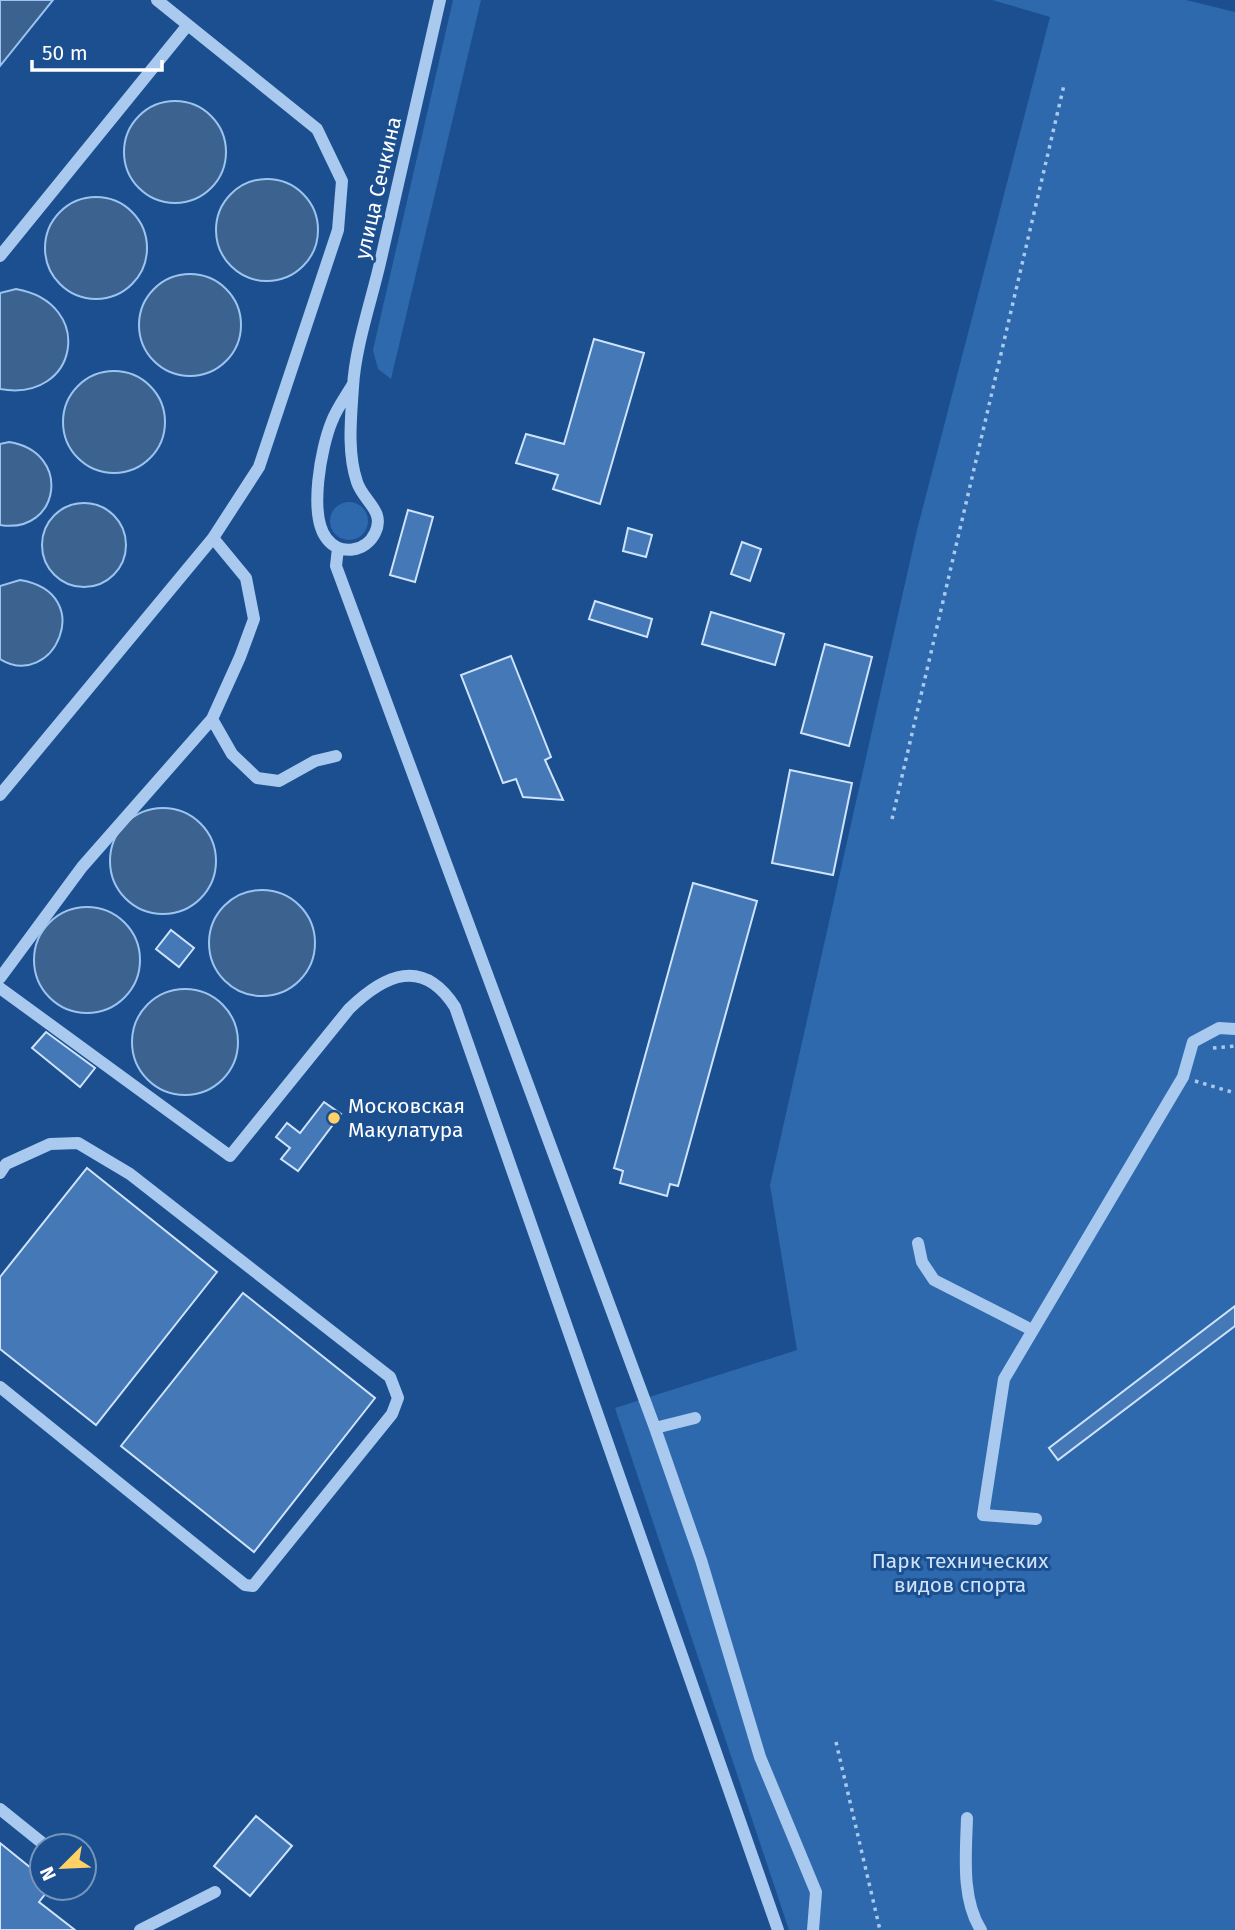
<svg xmlns="http://www.w3.org/2000/svg" width="1235" height="1930" font-family="'Fira Sans',sans-serif">
<rect width="100%" height="100%" fill="#1b4f8f"/>
<path fill="#2e69ad" d="M453 0H481L391 379 378 369 373 350Z
M992 0H1186L1235 12V1930H789L615 1408 797 1350 770 1185 917 530 1050 17Z
M330 521a19 19 0 1 1 38 0a19 19 0 1 1-38 0Z"/>
<path fill="#3c6290" stroke="#9cc4f0" stroke-width="2" d="M0 0H53L0 66Z
M124 152a51 51 0 1 1 102 0a51 51 0 1 1-102 0Z
M216 230a51 51 0 1 1 102 0a51 51 0 1 1-102 0Z
M45 248a51 51 0 1 1 102 0a51 51 0 1 1-102 0Z
M139 325a51 51 0 1 1 102 0a51 51 0 1 1-102 0Z
M16 289C96 303 79 403 0 389V293Z
M63 422a51 51 0 1 1 102 0a51 51 0 1 1-102 0Z
M9 442C73 452 60 535 0 525V444Z
M42 545a42 42 0 1 1 84 0a42 42 0 1 1-84 0Z
M20 580C99 593 53 692 0 659V586Z
M110 861a53 53 0 1 1 106 0a53 53 0 1 1-106 0Z
M209 943a53 53 0 1 1 106 0a53 53 0 1 1-106 0Z
M34 960a53 53 0 1 1 106 0a53 53 0 1 1-106 0Z
M132 1042a53 53 0 1 1 106 0a53 53 0 1 1-106 0Z"/>
<path fill="#4478b7" stroke="#cfe3fa" stroke-width="2" d="M594 339 644 353 600 504 553 489 558 475 516 463 526 434 564 444Z
M408 510 433 517 415 582 390 575Z
M628 528 652 535 646 557 623 551Z
M742 542 761 549 750 581 731 574Z
M595 601 652 619 647 637 589 619Z
M711 612 784 634 775 665 702 644Z
M825 644 872 657 849 746 801 733Z
M511 656 551 757 545 760 563 800 523 797 516 779 503 783 461 675Z
M790 770 852 783 833 875 772 863Z
M693 883 757 901 678 1186 670 1184 667 1196 620 1183 623 1171 614 1168Z
M171 930 194 948 179 967 156 949Z
M46 1032 95 1068 80 1087 32 1048Z
M324 1102 341 1114 298 1171 281 1159 290 1148 276 1137 287 1123 300 1133Z
M87 1168 217 1272 96 1425 0 1349V1277Z
M243 1293 375 1398 254 1552 121 1446Z
M1235 1306V1326L1058 1460 1049 1448Z
M256 1816 292 1846 250 1896 214 1866Z
M0 1843 42 1877V1888H50L39 1902 75 1930H0Z"/>
<g fill="none" stroke-linecap="round" stroke-linejoin="round">
<path stroke="#a9c9ee" stroke-width="3.5" stroke-dasharray="3.5 5" stroke-linecap="butt" d="M892 819 1064 85
M1213 1048 1235 1046
M1195 1081 1235 1093
M836 1742 880 1930"/>
<path stroke="#a9c9ee" stroke-width="12" d="M0 256 187 26
M353 384C346 396 337 408 332 421 321 447 308 516 327 539 340 556 366 552 375 533 386 511 363 501 357 482 347 453 351 417 353 387 355 348 371 302 380 263 400 176 420 88 440 0
M338 548 336 566 655 1428 701 1560 760 1757 816 1892 813 1930
M212 719 232 754 257 778 279 781 315 761 336 756
M0 795 213 538 259 467 338 230 342 181 317 129 157 0
M0 978 82 867 212 719 240 657 254 619 246 578 213 538
M0 988 230 1156 349 1009C385 974 423 957 455 1007L778 1930
M0 1173 6 1164 50 1144 78 1143 130 1174 390 1377 398 1398 392 1414 253 1586 245 1585 0 1387
M918 1243 922 1262 934 1280 1032 1330
M655 1428 695 1418
M1036 1519 983 1515 1004 1379 1183 1077 1193 1042 1219 1028 1235 1029
M0 1809 46 1846
M967 1818C966 1853 961 1899 981 1930
M140 1930 215 1892"/>
</g>
<circle fill="#ffd166" stroke="#1b4f8f" stroke-width="2.5" cx="334" cy="1118" r="7"/>
<g text-anchor="middle" dominant-baseline="central" stroke-width="6" stroke-linejoin="round" paint-order="stroke">
<g font-size="21" fill="#fff" stroke="#1b4f8f">
<text transform="translate(378 188) rotate(-77)">улица Сечкина</text>
</g>
<g font-size="21" fill="#fff" stroke="#1b4f8f" text-anchor="start">
<text x="348" y="1106">Московская<tspan x="348" dy="24">Макулатура</tspan></text>
</g>
<g font-size="21" fill="#cfe3fa" stroke="#1b4f8f">
<text x="960" y="1561">Парк технических<tspan x="960" dy="24">видов спорта</tspan></text>
</g>
</g>
<g transform="translate(63 1867) rotate(246)"><circle r="33" fill="#1b4f8f" stroke="#7695bc" stroke-width="2"/>
<path d="M0-5L12 26L0 18L-12 26Z" fill="#ffd166"/>
<text y="-10" font-size="19" font-weight="bold" text-anchor="middle" fill="#ffffff">N</text>
</g>
<path d="M32 60v10h130v-10" fill="none" stroke="#ffffff" stroke-width="3.5"/>
<text x="42" y="60" font-size="21" fill="#ffffff" stroke="#1b4f8f" stroke-width="5" paint-order="stroke">50 m</text>
</svg>
